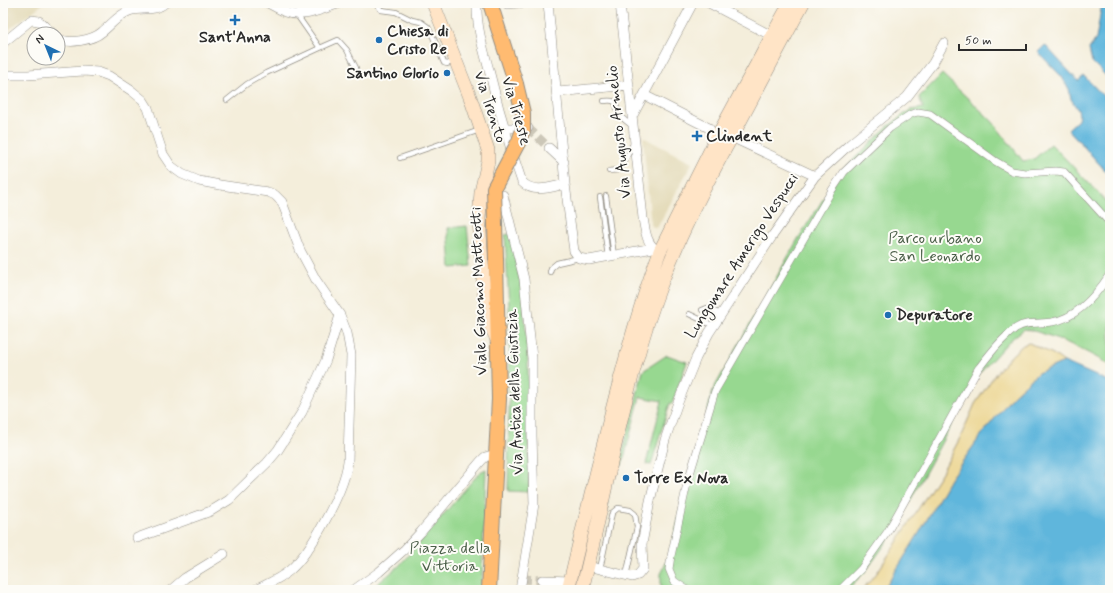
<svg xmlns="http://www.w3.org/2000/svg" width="1113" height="593" font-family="Mynerve,sans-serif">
<rect width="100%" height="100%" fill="#fdfcf7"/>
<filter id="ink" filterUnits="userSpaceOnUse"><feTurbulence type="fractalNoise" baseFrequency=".025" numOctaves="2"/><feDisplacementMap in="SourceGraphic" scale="8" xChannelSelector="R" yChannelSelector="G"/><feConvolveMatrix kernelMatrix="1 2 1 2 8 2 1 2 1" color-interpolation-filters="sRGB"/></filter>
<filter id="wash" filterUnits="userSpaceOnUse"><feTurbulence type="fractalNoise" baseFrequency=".012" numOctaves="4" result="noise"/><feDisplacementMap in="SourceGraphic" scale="16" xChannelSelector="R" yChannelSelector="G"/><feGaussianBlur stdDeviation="0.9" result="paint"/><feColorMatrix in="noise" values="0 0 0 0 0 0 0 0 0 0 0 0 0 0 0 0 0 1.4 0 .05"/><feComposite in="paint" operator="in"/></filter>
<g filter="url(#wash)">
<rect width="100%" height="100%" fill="#f4eedb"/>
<path fill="#e4dbba" d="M3 3H44L3 34Z
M643 137 692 163 658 226 655 228 651 225Z"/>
<path fill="#97d890" stroke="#61825e" d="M942 74 992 121 1023 161 1034 159 1051 144 1110 205V365C1084 350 1053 334 1024 329L1008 342 978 375 891 536 865 572 847 590H664L661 586V574L669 556 713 390 798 239 822 201 844 169 887 127 910 110 923 108 919 97Z
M467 226 471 266 451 268 448 228Z
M510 234 523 294 528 361 529 492 508 491 510 324 505 235Z
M667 355 687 362 672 404 670 403 651 465 646 464 662 401 640 397 622 465H619L643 371Z
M486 469 482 576 480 590H370L399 566 480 472Z"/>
<path fill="#eeda9e" stroke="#8c8264" d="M1029 343 1053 354 1064 362 1038 373 1012 397 982 434 950 479 921 530 884 590H862L877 573 942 472 960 438 975 404 996 373 1012 355 1023 345Z"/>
<path fill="#5fb6dc" stroke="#457084" d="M1102 3H1110V80L1092 62 1089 49 1096 39Z
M1045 45 1078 81 1084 76 1110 103V176L1068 129 1078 120 1079 115 1078 110 1071 99 1069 89 1062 77 1038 52Z
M1064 362 1110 382V590H884L921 530 950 479 982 434 1012 397 1038 373Z"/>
</g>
<g filter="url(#ink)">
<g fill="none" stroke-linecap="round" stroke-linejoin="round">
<path stroke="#ccc7b8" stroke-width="9" stroke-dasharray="9 4.5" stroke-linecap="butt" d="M528 128 549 148
M522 579 542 580"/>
<defs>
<path id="service" d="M376 3 381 10 396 12 412 20 421 22 428 27 434 39 444 63 447 64 455 61
M320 48 338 40 347 50 356 68
M227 100 247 84 266 73 320 48 297 15
M604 101C620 99 614 105 620 115 622 119 628 122 632 126
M400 158 480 130
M609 171C612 170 616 171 619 170 622 169 631 147 634 142
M606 196 614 256
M600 197 608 257
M550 272 551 268 557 263 579 258
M702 310 707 308 721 314
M689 314 714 326
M600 569 612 513 618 508 630 510 635 514 637 527 626 576"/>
<path id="pedestrian" d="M507 5 531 3
M687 590 674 581 669 569 671 556 687 484 715 391 832 190 844 172 890 128 911 114 918 112 930 114 995 161 1012 171 1025 173 1056 171 1064 172 1110 223
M840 590 861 569 888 531 978 369C989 355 1001 339 1016 328 1027 321 1040 324 1052 322 1077 318 1097 294 1110 274"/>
<path id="minor" d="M268 3C273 6 279 9 285 12 303 19 323 9 340 3
M477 3C476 25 483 48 489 70 498 108 509 145 522 182 534 194 551 187 565 184
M548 3 565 184 574 251 579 258 589 260 653 248
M620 3 643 218C645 229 646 244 657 250
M709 3 772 36
M58 38C68 45 93 40 102 32 111 25 118 15 129 11 142 6 153 13 165 3
M3 43 31 20 39 21 53 34
M3 75H28L83 71 98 72 109 76 132 91 143 100 148 108 163 154 171 166 182 174 199 181 220 185 268 192 275 195 282 202 300 250 316 280 340 315 347 333 351 355 348 461C345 489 312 551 290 570 280 579 267 584 255 590
M558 92 629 85
M644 95 709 128 712 133 711 144
M632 117 693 3
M504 128H528
M731 137 815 176
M549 148 564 162
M503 195 524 279 532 358V436L534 504 520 590
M137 538 211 511 229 500 267 463 278 450 302 412 326 360 340 315
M588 566 632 577 638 575 643 569 642 544 650 501 665 440 677 405 696 358 709 333 773 235 815 176 850 144 907 97 933 63 944 43
M542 580 570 581
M171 590 185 578 224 554
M354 590 379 572 405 549 421 532 481 461 485 457 496 454"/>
<path id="secondary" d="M433 3 470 97 488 150V161L481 192 479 218 485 304 489 322 498 342
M568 590C582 530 597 470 612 410 626 356 640 303 660 251L719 133 790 3
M582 590C606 494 622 395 655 301 676 241 705 185 736 129 758 87 781 45 803 3"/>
<path id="primary" d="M490 3 516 84
M489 590 499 399 496 260"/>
</defs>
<use href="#service" stroke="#908c83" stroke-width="6"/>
<use href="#pedestrian" stroke="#908c83" stroke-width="8"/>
<use href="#minor" stroke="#908c83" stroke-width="10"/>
<use href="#secondary" stroke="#908c83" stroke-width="14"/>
<use href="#primary" stroke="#908c83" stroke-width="16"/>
<use href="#service" stroke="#fff" stroke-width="4.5"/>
<use href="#pedestrian" stroke="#fff" stroke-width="7"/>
<use href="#minor" stroke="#fff" stroke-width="9"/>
<use href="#secondary" stroke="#ffe4c6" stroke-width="13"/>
<use href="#primary" stroke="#ffbb71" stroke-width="14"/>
<defs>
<path id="primary-bridge" d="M496 260 494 188 519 141 523 130V113L516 84"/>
</defs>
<use href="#primary-bridge" stroke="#908c83" stroke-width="16" stroke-linecap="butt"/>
<use href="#primary-bridge" stroke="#ffbb71" stroke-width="14"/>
</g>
</g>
<g fill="#1f6fb2" stroke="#fdfcf7" stroke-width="1.5">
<path d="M233 14h4v4h4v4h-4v4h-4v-4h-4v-4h4z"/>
<circle cx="379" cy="40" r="4"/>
<circle cx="447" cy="73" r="4"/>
<path d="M695 130h4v4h4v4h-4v4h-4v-4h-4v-4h4z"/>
<circle cx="888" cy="315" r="4"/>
<circle cx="626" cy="478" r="4"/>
</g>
<g text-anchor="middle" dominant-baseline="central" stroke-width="4" stroke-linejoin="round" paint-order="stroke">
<g font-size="16" font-weight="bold" fill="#2b2b2b" stroke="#fdfcf7" text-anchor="start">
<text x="387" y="31">Chiesa di<tspan x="387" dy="18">Cristo Re</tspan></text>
<text x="235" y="37" text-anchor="middle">Sant'Anna</text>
<text x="439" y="73" text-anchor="end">Santino Glorio</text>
<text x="706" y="136">Clindent</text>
<text x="896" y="315">Depuratore</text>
<text x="634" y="478">Torre Ex Nova</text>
</g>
<g font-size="16" fill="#2b2b2b" stroke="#fdfcf7">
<text transform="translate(490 107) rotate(72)">Via Trento</text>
<text transform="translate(516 111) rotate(74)">Via Trieste</text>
<text transform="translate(619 132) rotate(-96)">Via Augusto Armelio</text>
<text transform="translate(742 256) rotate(-57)">Lungomare Amerigo Vespucci</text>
<text transform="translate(479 291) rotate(-92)">Viale Giacomo Matteotti</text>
<text transform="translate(515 392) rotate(-92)">Via Antica della Giustizia</text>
</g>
<g font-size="16" fill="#4b5f49" stroke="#fdfcf7">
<text x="935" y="238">Parco urbano<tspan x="935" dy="18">San Leonardo</tspan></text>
<text x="450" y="548">Piazza della<tspan x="450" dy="18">Vittoria</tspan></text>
</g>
</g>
<rect width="1113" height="593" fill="none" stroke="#fdfcf7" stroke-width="16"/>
<g transform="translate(46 46) rotate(317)"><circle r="19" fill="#fdfcf7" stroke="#a9a8a5"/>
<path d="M0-3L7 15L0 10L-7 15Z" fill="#1f6fb2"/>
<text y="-6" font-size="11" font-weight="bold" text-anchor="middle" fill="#2b2b2b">N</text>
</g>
<path d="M959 44v6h67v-6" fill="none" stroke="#2b2b2b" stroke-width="2"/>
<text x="965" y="44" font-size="12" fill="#2b2b2b" stroke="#fdfcf7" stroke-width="3" paint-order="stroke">50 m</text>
</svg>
